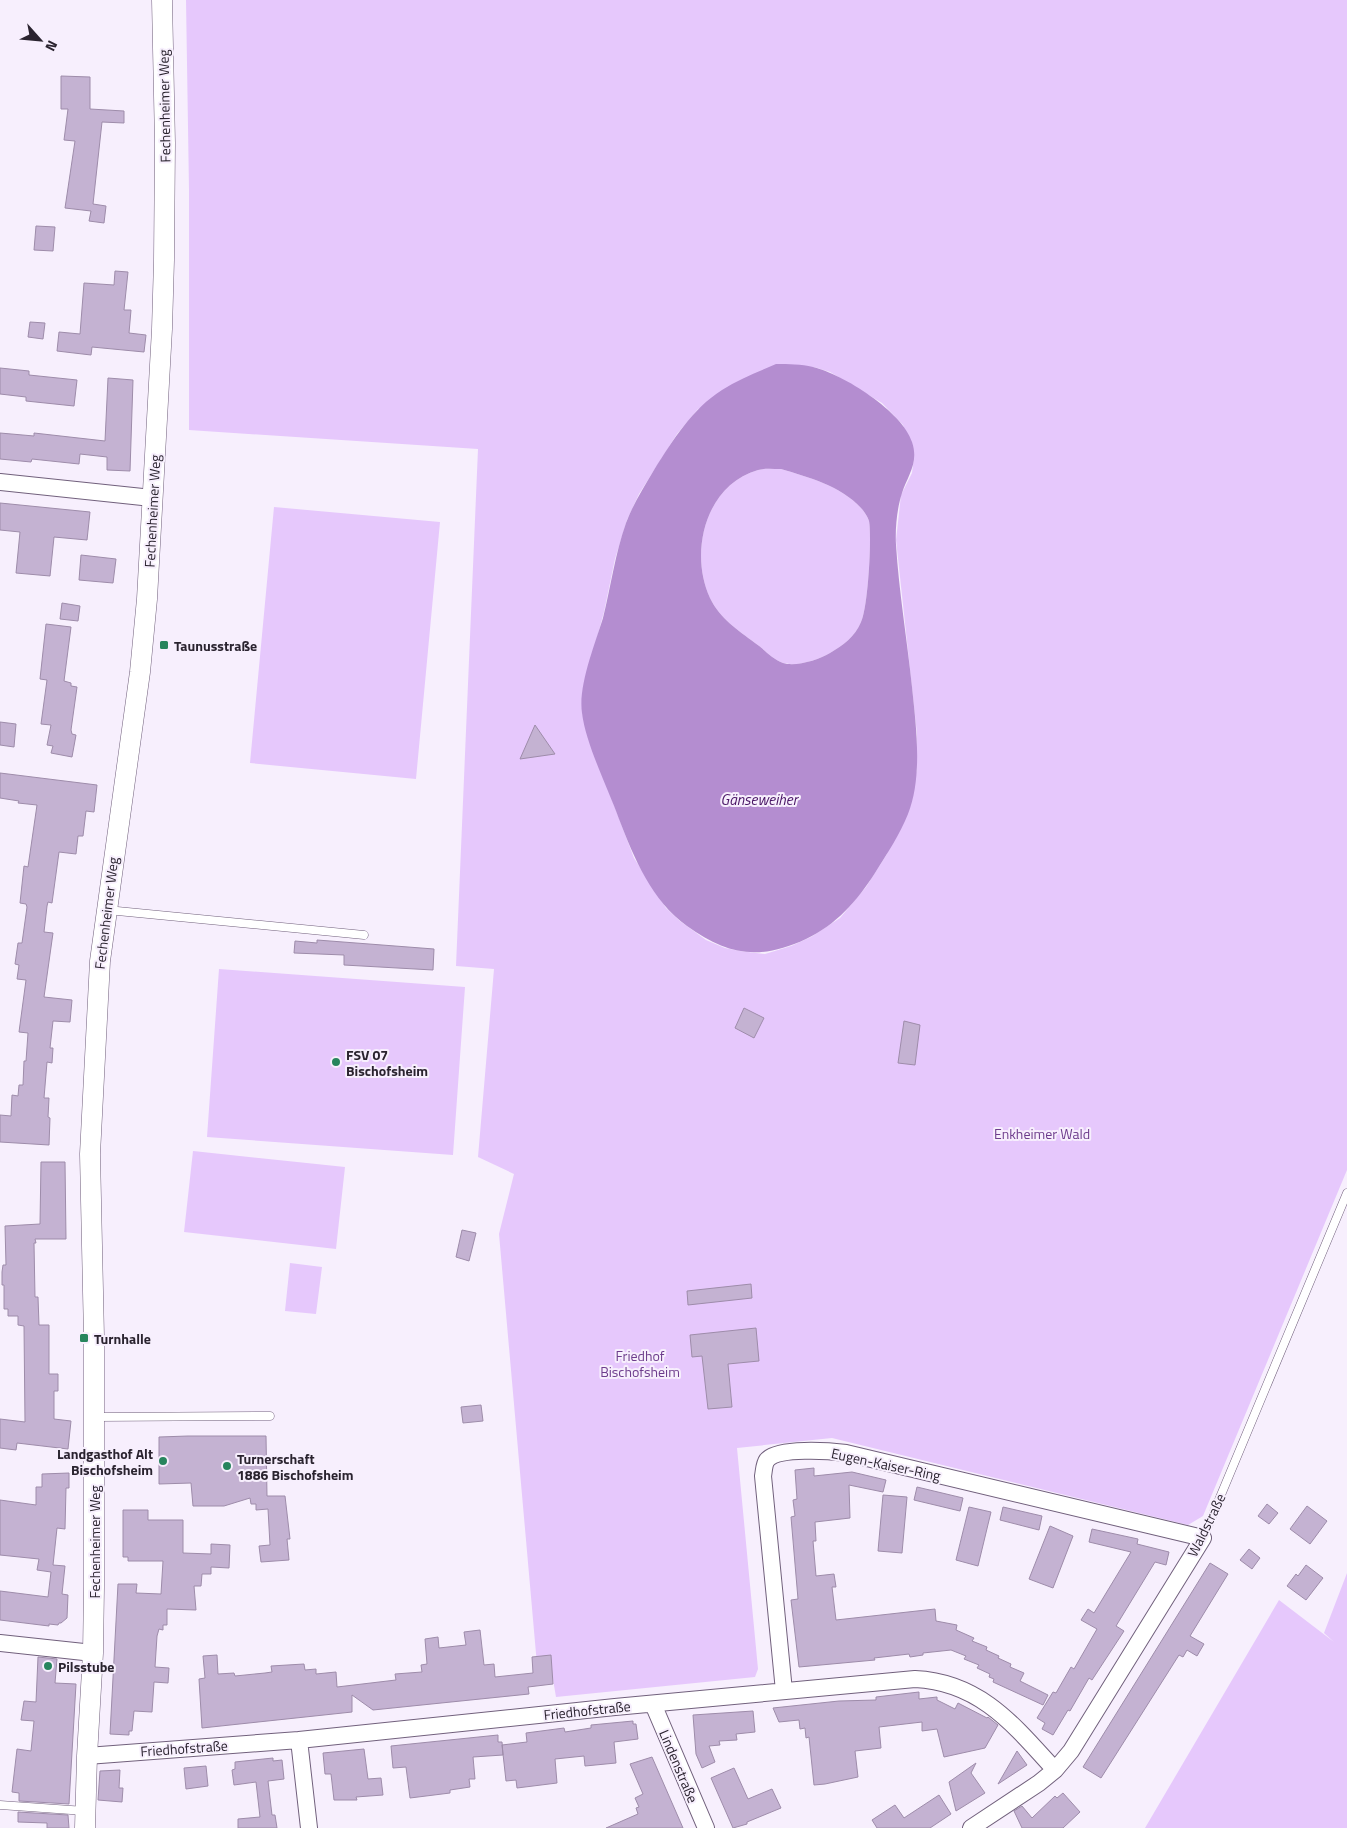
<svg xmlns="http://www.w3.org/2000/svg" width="1347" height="1828" font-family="'Titillium Web',sans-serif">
<rect width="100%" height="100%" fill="#f7effd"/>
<path fill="#e6c8fc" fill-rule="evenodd" d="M186 0H1347V1170L1203 1516 1188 1525 832 1438 737 1448 758 1669 755 1677 556 1697 552 1674 538 1676 499 1234 514 1174 478 1157 494 969 456 966 478 449 189 430V190ZM814 367 830 372 882 403 903 425 914 456 912 473 901 495 896 540 917 734V770L887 854 866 887 840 918 811 937 791 946 765 954 740 951 725 948 706 940 680 921 666 908 634 858 590 741 582 712 583 689 604 612 615 559 627 520 639 494 677 434 698 409Z
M781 469C808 477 841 486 861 508 864 511 868 517 869 521 872 537 868 608 861 622 855 637 843 645 830 653 819 660 795 667 783 663 772 659 764 649 755 643 738 630 720 619 710 598 689 553 705 485 758 470 765 468 773 469 781 469Z
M274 507 440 522 416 779 250 763Z
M219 969 465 987 453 1155 207 1137Z
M193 1151 345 1167 336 1249 184 1232Z
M290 1263 322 1267 316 1314 285 1311Z
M1347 1573V1828H1145L1279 1600 1334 1642 1324 1633Z"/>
<path fill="#b48dd0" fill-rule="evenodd" d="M776 364C789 364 801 364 813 367 843 374 903 412 912 442 919 463 908 475 902 493 897 508 895 529 896 545 899 592 907 640 912 687 916 726 923 776 908 814 900 834 887 854 875 873 857 901 836 925 806 939 759 961 727 955 687 926 652 901 634 858 619 819 608 788 586 745 582 713 578 686 595 644 603 618 611 586 615 554 626 523 633 504 644 487 654 470 673 440 692 409 722 390 739 379 758 372 776 364ZM781 469C808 477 841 486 861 508 864 511 868 517 869 521 872 537 868 608 861 622 855 637 843 645 830 653 819 660 795 667 783 663 772 659 764 649 755 643 738 630 720 619 710 598 689 553 705 485 758 470 765 468 773 469 781 469Z"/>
<path fill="#c4b2d2" stroke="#9e8caa" d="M61 76 90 77V109L124 111V123L102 122 93 204 106 206 104 223 89 221 91 211 65 208 75 141 64 140 68 109H61Z
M36 226 55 227 53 251 34 250Z
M115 271 128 272 124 310H131L129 333 146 335 144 352 92 347 91 355 57 351 59 332 80 334 84 283 114 285Z
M30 322 45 323 43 339 28 337Z
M0 368 29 371V375L77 380 74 406 26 401V397L0 394Z
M108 378 133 380 130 471 107 470V457L80 454 79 464 32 459 31 462 0 459V433L34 436V433L105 441Z
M0 503 90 512 87 540 54 537 50 576 16 573 20 532 0 530Z
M81 555 116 559 113 583 79 580Z
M62 603 80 606 78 621 60 619Z
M46 624 71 627 64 681 71 683V686L77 687 71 730 72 734 76 735 72 757 51 753 53 746 47 745 51 725 41 724 47 680 40 679Z
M0 722 16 724 14 747 0 745Z
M535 725 555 754 520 759Z
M0 773 97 785 94 812 86 811 83 836H78L76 854 59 852 52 903 48 902 47 906 44 932 53 933 44 997 72 1000 70 1022 53 1021 50 1048H53L52 1063 47 1062 44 1098H49L48 1117 50 1118 49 1145 0 1142V1115L11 1116 12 1095 18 1096 19 1085H23L24 1061H26L28 1033 19 1032 26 980 17 979 19 965 15 964 18 943H22L27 907 26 904 20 903 24 866 28 867 37 805 18 803 19 801 0 798Z
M317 940 434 949 433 970 344 965V955L294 953 295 941 317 943Z
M744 1008 764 1018 754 1038 735 1028Z
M904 1021 920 1025 915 1065 898 1063Z
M41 1162H65L66 1239H35L36 1243H34L35 1297H38L39 1325H49V1374H58V1391H54V1419L71 1421 68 1449 17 1443 16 1450 0 1448V1419L25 1422 24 1326 18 1325V1316H8V1309H4V1285H2V1272L3 1265H6L5 1226 40 1224Z
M462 1230 476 1233 469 1261 456 1257Z
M751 1284 752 1298 688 1305 687 1291Z
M756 1328 759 1361 728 1364 732 1407 708 1409 702 1356 692 1357 690 1335Z
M481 1405 483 1421 463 1423 461 1407Z
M188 1436H266L267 1496H285L290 1539H287L289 1560 261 1562 259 1546 270 1545 268 1509 256 1510V1504H251L250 1498 224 1506H193L191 1483 159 1484V1437Z
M814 1468V1476L852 1472 886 1480 883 1492 849 1485 850 1518 815 1522 816 1541H813L816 1576 834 1574 836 1587H832L836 1620 935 1609 936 1621 957 1625 956 1630 974 1638 972 1641 987 1647 986 1650 999 1656 998 1658 1011 1664 1010 1667 1024 1673 1020 1681 1048 1695 1043 1705 993 1682 994 1679 989 1677 990 1674 977 1668 979 1665 964 1659 966 1656 951 1650 923 1653V1655L910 1657 909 1654 874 1658 875 1660 799 1667 791 1600 798 1599 791 1517 795 1516 793 1500 797 1499 795 1470Z
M69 1473V1488H66L65 1529 57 1528 53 1565 65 1566 62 1594 68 1595 67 1618 61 1623H59L58 1625 49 1624V1626L0 1620V1591L48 1597 51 1572 37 1570 39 1559 0 1555V1500L36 1505V1487H42V1474Z
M917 1487 963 1498 960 1511 914 1500Z
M883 1495 907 1497 902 1553 878 1551Z
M1267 1504 1278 1513 1269 1524 1258 1516Z
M1307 1506 1327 1521 1310 1544 1290 1529Z
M969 1507 991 1512 978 1566 956 1560Z
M1003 1507 1042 1516 1039 1530 1000 1520Z
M123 1510H148V1520H183V1553L211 1554V1544L230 1545 229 1568 211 1567V1574H202L201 1586H194L196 1610 167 1609V1625H163V1630L159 1629 157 1636 155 1667 169 1668 168 1683 154 1682 152 1712 134 1711 132 1731H129V1735L110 1734 118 1584H137L136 1593 161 1594 163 1561H128V1557H123Z
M1050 1526 1073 1536 1053 1588 1029 1579Z
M1092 1529 1138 1539 1137 1544 1169 1552 1166 1565 1155 1562 1116 1626 1124 1631 1092 1680 1089 1678 1070 1711 1068 1710 1053 1735 1042 1729 1045 1723 1037 1718 1053 1692 1056 1693 1071 1667 1074 1669 1097 1629 1081 1620 1088 1609 1094 1613 1131 1552 1089 1542Z
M1249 1549 1260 1558 1252 1569 1240 1560Z
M1210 1563 1228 1574 1190 1636 1204 1644 1197 1656 1187 1650 1183 1657 1179 1655 1101 1778 1083 1767Z
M1306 1565 1323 1578 1306 1600 1287 1586 1296 1574 1298 1576Z
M480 1630 484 1665 494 1664 495 1677 533 1673 532 1657 551 1655 553 1684 528 1687 529 1694 373 1710 352 1695V1712L202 1728 199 1679 205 1678 203 1656 217 1655 218 1674 234 1673 235 1676 265 1673 272 1672 271 1666 304 1664 305 1670 316 1669V1674L336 1672 337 1687 396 1680 395 1674 422 1672 421 1665 427 1664 425 1639 438 1637 439 1648 466 1645 464 1632Z
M38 1657 57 1659 55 1683 76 1684 69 1804 19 1801V1793L12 1792 17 1749 31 1751 34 1721 21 1720 24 1701 36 1702Z
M919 1692V1699L937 1697V1700L955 1709 958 1703 987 1718 988 1717 998 1725 985 1748 944 1757 937 1729 922 1731V1722L879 1727 881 1748 855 1751 858 1777 825 1784 814 1785 809 1737 806 1738 805 1728 800 1729 799 1720 779 1722 773 1708 839 1701 876 1700V1697Z
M753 1711 755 1732 736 1734 737 1740 719 1741 720 1745 709 1746 715 1762 702 1768 696 1754 693 1715Z
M633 1721V1724H636L638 1739 614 1742 616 1763 585 1766 584 1756 555 1759 557 1783 517 1788 516 1780 506 1781 502 1745 527 1742 526 1733 564 1728 565 1732 591 1728V1725Z
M498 1735V1742H502L503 1755 473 1757 475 1779H469L470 1787 450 1790V1793L410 1798 406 1767 393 1768 391 1746Z
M364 1749 368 1779 381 1778 383 1795 356 1797 357 1800H334L331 1774H325L323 1753Z
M1017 1751 1027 1765 998 1784Z
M652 1757 683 1828H606L638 1814 636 1808 639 1807 635 1798 643 1794 630 1764Z
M273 1758V1761L282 1760 284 1779 268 1781 272 1815H275L277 1828H238V1819L260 1817 256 1782 234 1785 232 1770 235 1769V1762Z
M976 1763 971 1773 985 1793 956 1811 949 1782Z
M206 1766 208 1786 186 1789 184 1768Z
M734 1768 748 1799 772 1789 781 1808 747 1822V1824L733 1828 711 1778Z
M120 1770 119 1788H123L122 1802 98 1800 100 1771Z
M1063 1793 1080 1812 1063 1828H1022L1014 1811 1022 1806 1032 1818 1055 1796 1057 1798Z
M939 1795 951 1814 930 1828H877L872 1820 895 1805 904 1818Z
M18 1812 68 1815 69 1828H47V1823L18 1822Z"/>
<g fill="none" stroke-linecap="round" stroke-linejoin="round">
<defs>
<path id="service" d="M107 910 364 935
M96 1417 270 1416
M1203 1538 1347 1193
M0 1805 85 1811"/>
<path id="minor" d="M0 482 152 498
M0 1643 93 1653
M784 1691 763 1476C764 1471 764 1464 767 1460 778 1447 830 1451 846 1453L1203 1538 1071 1751 1055 1770 1039 1783 971 1828
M653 1704 706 1828
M299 1740 309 1828
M87 1756 299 1740 615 1707 915 1679C980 1682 1014 1725 1055 1770"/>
<path id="tertiary" d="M85 1828 87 1756 93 1653 94 1587V1337L90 1154 100 961 140 672 147 599 162 329 164 260 165 143 162 0"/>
</defs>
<use href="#service" stroke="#71607c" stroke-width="9"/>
<use href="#minor" stroke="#71607c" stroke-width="18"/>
<use href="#tertiary" stroke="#71607c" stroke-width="21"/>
<use href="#service" stroke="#fff" stroke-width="8"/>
<use href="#minor" stroke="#fff" stroke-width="16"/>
<use href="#tertiary" stroke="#fff" stroke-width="20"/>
</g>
<g fill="#27855d" stroke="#f7effd" stroke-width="2">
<rect x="159" y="640" width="10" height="10" rx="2.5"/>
<circle cx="336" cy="1062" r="5"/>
<rect x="79" y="1333" width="10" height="10" rx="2.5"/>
<circle cx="163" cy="1461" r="5"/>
<circle cx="227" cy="1466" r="5"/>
<circle cx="48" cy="1666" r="5"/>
</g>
<g text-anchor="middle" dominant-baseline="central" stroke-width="4" stroke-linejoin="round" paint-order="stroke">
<g font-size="14" fill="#2a232f" stroke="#f7effd">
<text transform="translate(164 106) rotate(-91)">Fechenheimer Weg</text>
<text transform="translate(152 511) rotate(-87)">Fechenheimer Weg</text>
<text transform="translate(106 913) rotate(-83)">Fechenheimer Weg</text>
<text transform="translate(886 1464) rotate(12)">Eugen-Kaiser-Ring</text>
<text transform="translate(1206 1525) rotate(-64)">Waldstraße</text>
<text transform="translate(94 1542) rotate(-90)">Fechenheimer Weg</text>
<text transform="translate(587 1710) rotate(-6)">Friedhofstraße</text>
<text transform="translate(184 1748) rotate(-4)">Friedhofstraße</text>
<text transform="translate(679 1766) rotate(67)">Lindenstraße</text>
</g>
<g font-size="14" font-weight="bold" fill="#2a232f" stroke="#f7effd" text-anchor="start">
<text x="174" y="645">Taunusstraße</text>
<text x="346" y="1054">FSV 07<tspan x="346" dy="16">Bischofsheim</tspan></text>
<text x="94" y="1338">Turnhalle</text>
<text x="153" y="1453" text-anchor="end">Landgasthof Alt<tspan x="153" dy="16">Bischofsheim</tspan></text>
<text x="237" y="1458">Turnerschaft<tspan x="237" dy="16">1886 Bischofsheim</tspan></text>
<text x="58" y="1666">Pilsstube</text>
</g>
<g font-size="14" fill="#6d3c8c" stroke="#f7effd">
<text x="1042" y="1133">Enkheimer Wald</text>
<text x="640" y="1355">Friedhof<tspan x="640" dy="16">Bischofsheim</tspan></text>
</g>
<g font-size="15" font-style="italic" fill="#491565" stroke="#f7effd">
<text x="759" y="799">Gänseweiher</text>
</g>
</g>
<g transform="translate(40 40) rotate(117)" stroke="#f7effd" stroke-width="4" paint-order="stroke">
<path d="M0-4L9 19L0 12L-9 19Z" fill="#2a232f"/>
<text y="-8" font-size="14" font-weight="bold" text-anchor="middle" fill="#2a232f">N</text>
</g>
</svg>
